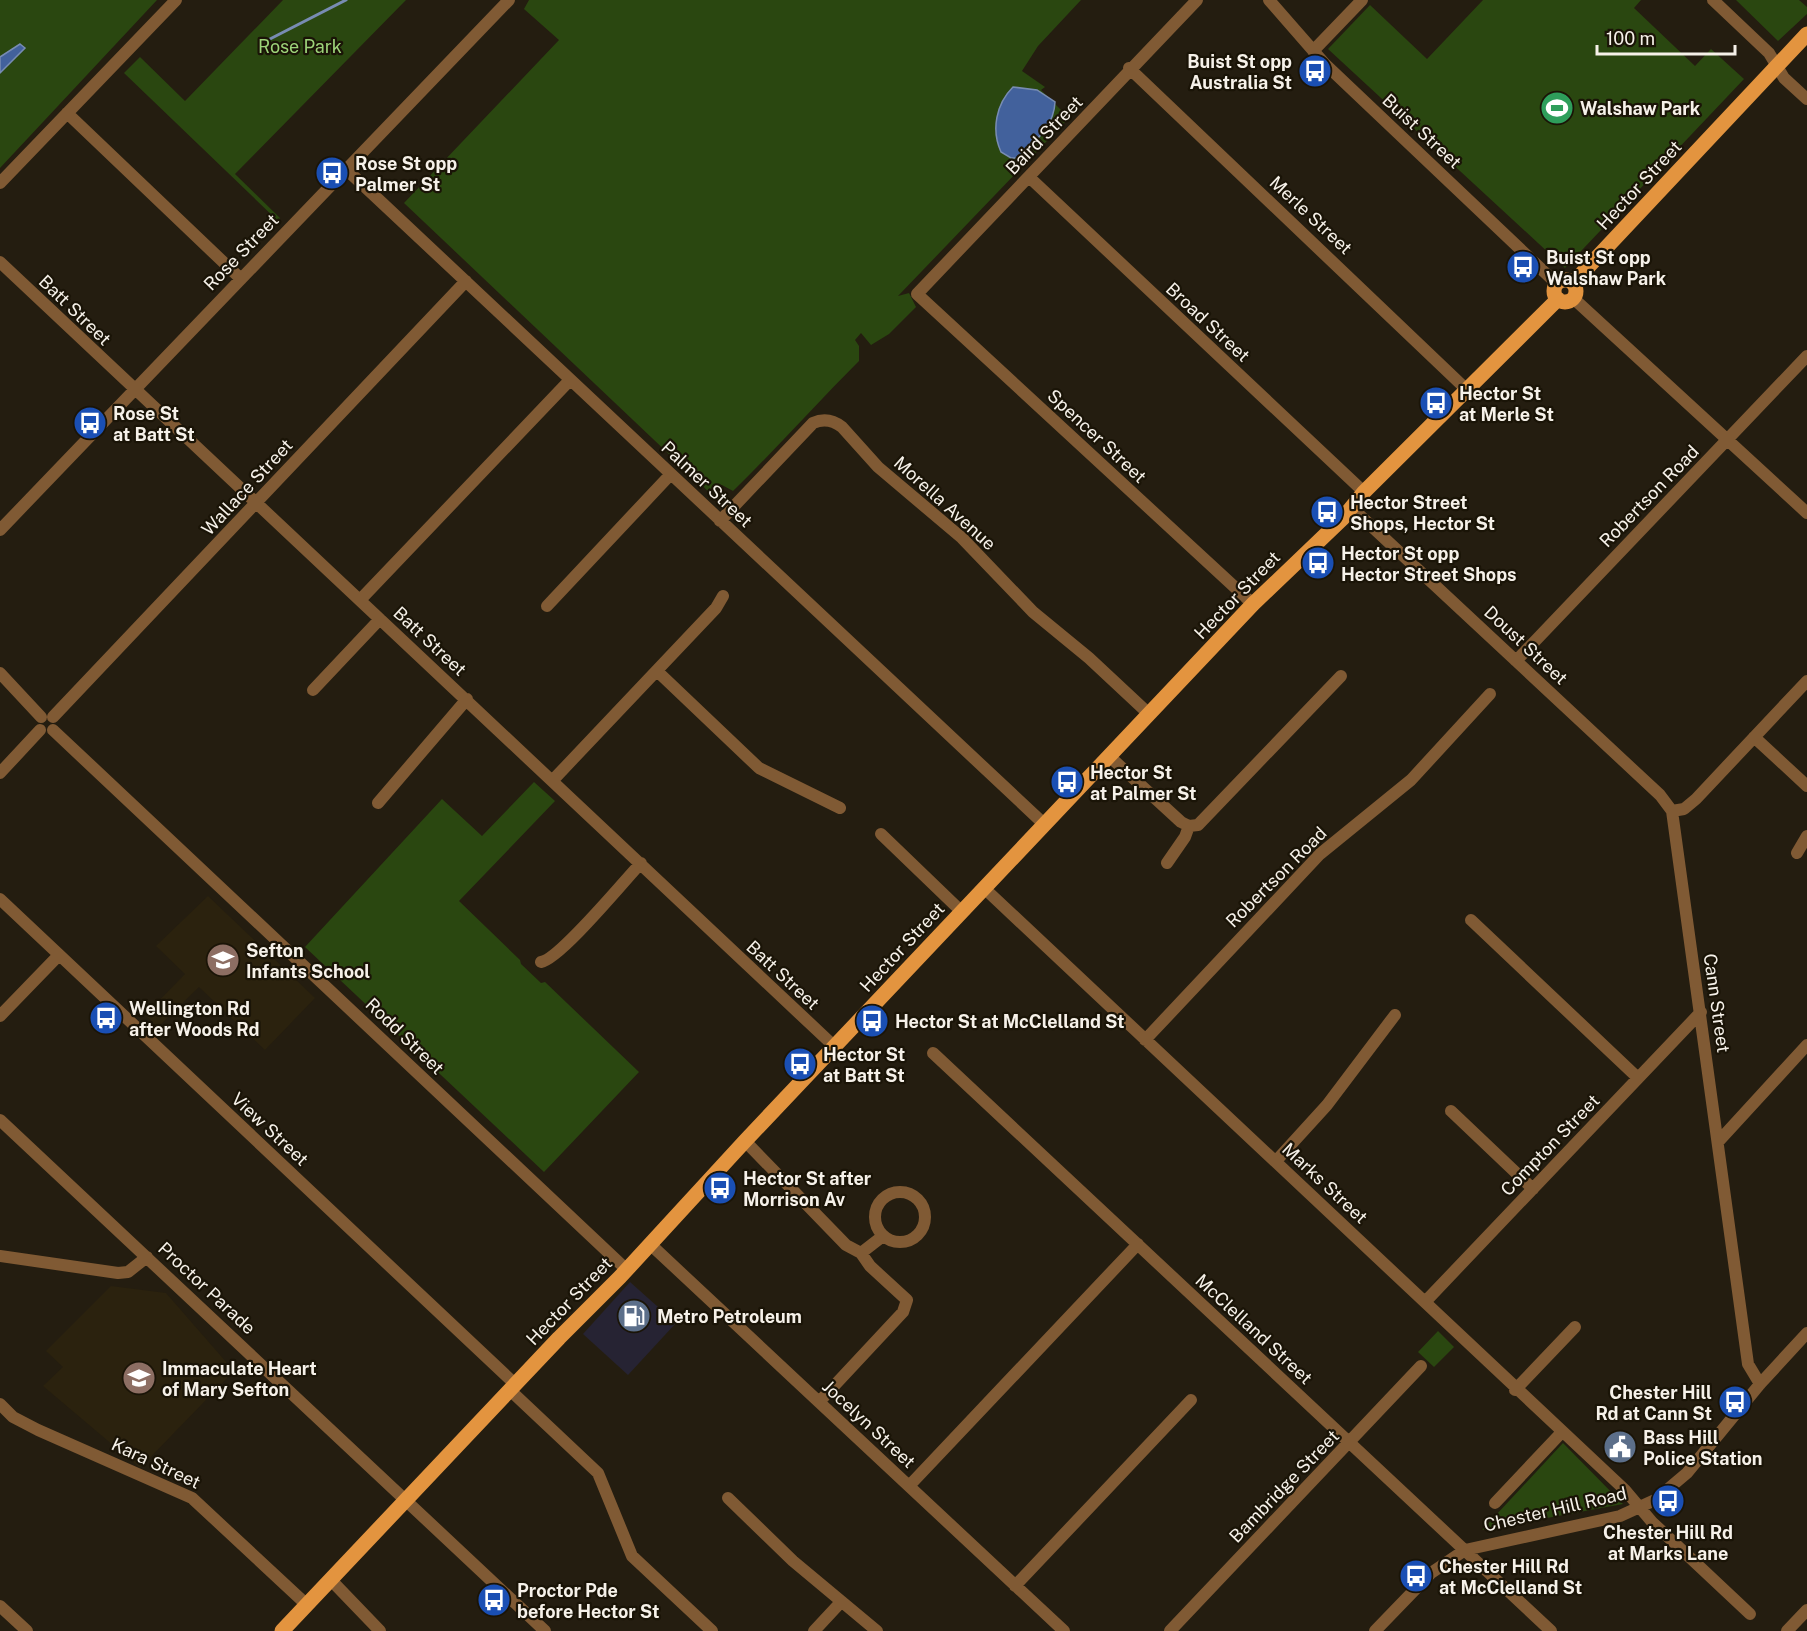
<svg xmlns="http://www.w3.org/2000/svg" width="1807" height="1631" font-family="'Public Sans',sans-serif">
<rect width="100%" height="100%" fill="#241d10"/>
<path fill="#262333" d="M630 1282 676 1323 628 1375 583 1334Z"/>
<path fill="#2b220e" d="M208 896 315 998 265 1050 199 987 158 1027 145 1015 185 974 156 946Z
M111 1286 166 1293 234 1371 140 1468 43 1386 63 1367 46 1351Z"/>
<path fill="#2a4710" d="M0 0H157L0 168Z
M283 0H406L235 174 280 218 278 221 124 73 140 57 185 101Z
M529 0H1081L1038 46 1022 71 1045 87 1041 90 1069 118 898 296 909 293 916 307 889 334 871 345 861 333 855 340 859 346V361C816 404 776 449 733 491L722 485 710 493 404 203 559 40 524 9Z
M1483 0H1641L1634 8 1695 66 1711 49 1744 79 1565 268 1328 49 1370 5 1427 59Z
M1736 0H1799L1807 7V14L1778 41Z
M534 782 555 801 459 901 520 960 521 964 541 983 545 982 639 1072 544 1172 305 947 442 799 482 836Z
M1438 1331 1454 1347 1434 1367 1418 1352Z
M1563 1443 1623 1504 1482 1530Z"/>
<path fill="#42619c" stroke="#788cb3" stroke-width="1.5" d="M20 44 25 48 0 73V57Z
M1013 87 1037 90 1055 102C1054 127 1035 141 1018 158H1011L1001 152C991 130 996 104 1013 87Z"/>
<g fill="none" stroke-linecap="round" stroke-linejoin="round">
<path stroke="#788cb3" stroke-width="3" d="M268 40 346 0"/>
<path stroke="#805a34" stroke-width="12" d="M1197 0 917 294 1253 604
M1269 0 1324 63 1557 284
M1713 0 1769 53 1784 78 1807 99
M1313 51 1362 0
M1129 68 1467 390
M67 113 241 279
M346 169 1044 824
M1029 177 1364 492
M0 183 176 0
M0 262 835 1047
M1573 298 1807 513
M1352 508 1660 795 1672 811 1748 1364 1760 1384
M720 521 813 423C824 418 833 420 842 427L878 467 962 538 1033 612 1089 658 1149 714
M0 530 509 0
M360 600 570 380
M547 606 670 475
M1516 661 1807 356
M657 671 759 768 840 808
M0 673 41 717
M313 690 380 619
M53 717 466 281
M53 730 627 1270
M1754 737 1807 786
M1109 756 1181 822 1189 826 1198 825 1341 676
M0 773 40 730
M553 780 716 608 723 596
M378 803 467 699
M1672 811 1684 809 1696 799 1807 681
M881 834 962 912
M1797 853 1807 836
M1167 863 1185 837 1189 826
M984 888 1625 1490 1652 1522 1750 1614
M0 899 516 1385
M1471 920 1638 1078
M541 962C560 959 624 881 641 863
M0 1016 59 955
M1145 1040 1320 854 1411 780 1490 694
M933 1053 1551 1631
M1451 1111 1533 1189
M0 1120 545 1631
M745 1141 846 1245 861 1253 870 1266 907 1300 903 1312 819 1402
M1718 1142 1807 1045
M1276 1161 1327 1105 1395 1015
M875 1217a25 25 0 1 1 50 0a25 25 0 1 1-50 0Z
M650 1244 1064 1631
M861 1253 883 1236
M0 1256 118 1273 128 1272 147 1257
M1425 1302 1701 1012
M1515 1390 1575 1327
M511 1391 598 1473 632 1556 712 1631
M0 1404 13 1417 38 1430 192 1498 307 1605
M909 1486 1138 1244
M728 1498 793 1561 877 1631
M1495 1503 1562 1432
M330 1579 380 1631
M1015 1586 1191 1400
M0 1606 27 1631
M814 1631 841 1602
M1170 1631 1421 1366
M1375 1631 1431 1573 1465 1550 1620 1516 1655 1500 1687 1473 1760 1384 1807 1333
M1787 1631 1807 1610"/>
<path stroke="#e3943f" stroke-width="15" d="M1554 291a11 11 0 1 1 22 0a11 11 0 1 1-22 0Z
M1573 283 1807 34
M282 1631 559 1338 620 1277 745 1141 1253 604 1343 518 1364 492 1558 299"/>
</g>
<defs>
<symbol id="bus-disc" viewBox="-11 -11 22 22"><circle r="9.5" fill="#1a4fb4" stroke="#1a1407"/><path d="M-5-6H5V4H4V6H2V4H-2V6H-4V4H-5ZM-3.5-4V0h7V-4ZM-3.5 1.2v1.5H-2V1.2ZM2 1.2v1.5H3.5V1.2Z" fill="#fff"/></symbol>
<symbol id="stadium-disc" viewBox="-11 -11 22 22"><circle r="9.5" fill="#2e9e5b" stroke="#1a1407"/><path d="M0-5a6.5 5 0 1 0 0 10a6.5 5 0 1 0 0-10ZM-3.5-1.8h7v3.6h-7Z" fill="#fff"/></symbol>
<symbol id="school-disc" viewBox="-11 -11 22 22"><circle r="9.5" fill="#8d6e63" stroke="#1a1407"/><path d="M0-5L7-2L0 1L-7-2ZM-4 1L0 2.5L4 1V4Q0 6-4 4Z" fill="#fff"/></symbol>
<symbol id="fuel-disc" viewBox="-11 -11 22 22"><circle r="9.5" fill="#5c6f8a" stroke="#1a1407"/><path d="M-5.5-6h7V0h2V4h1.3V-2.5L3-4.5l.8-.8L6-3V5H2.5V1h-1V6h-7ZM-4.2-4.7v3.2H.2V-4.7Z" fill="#fff"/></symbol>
<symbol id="civic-disc" viewBox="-11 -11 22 22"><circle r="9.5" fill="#5c6f8a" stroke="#1a1407"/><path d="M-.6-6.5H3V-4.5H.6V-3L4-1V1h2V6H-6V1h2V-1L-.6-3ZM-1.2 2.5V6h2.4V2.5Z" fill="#fff"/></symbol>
</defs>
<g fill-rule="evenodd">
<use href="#bus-disc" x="1296" y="52" width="38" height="38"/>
<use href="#stadium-disc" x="1538" y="89" width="38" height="38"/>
<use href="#bus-disc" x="313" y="154" width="38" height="38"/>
<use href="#bus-disc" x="1504" y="248" width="38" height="38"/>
<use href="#bus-disc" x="1417" y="384" width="38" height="38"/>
<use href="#bus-disc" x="71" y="404" width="38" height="38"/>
<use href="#bus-disc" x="1308" y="493" width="38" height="38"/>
<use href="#bus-disc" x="1299" y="544" width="38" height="38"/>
<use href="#bus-disc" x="1048" y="763" width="38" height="38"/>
<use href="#school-disc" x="204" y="941" width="38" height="38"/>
<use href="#bus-disc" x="87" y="999" width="38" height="38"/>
<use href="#bus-disc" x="853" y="1002" width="38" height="38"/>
<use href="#bus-disc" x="781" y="1045" width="38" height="38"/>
<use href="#bus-disc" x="701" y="1169" width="38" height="38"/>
<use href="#fuel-disc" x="615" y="1297" width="38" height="38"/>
<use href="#school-disc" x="120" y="1359" width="38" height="38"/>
<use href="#bus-disc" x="1716" y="1383" width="38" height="38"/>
<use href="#civic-disc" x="1601" y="1428" width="38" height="38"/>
<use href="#bus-disc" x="1649" y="1482" width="38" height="38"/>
<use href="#bus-disc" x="1397" y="1557" width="38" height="38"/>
<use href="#bus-disc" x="475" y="1581" width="38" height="38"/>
</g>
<g text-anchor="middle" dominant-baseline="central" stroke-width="4.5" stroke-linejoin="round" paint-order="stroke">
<g font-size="18" fill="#9dd379" stroke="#1a1407">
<text x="300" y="46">Rose Park</text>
</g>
<g font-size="18" font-weight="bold" fill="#f6f1e9" stroke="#1a1407" text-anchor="start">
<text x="1292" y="61" text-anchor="end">Buist St opp<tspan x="1292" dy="21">Australia St</tspan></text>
<text x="1580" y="108">Walshaw Park</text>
<text x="355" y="163">Rose St opp<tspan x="355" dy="21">Palmer St</tspan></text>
<text x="1546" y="257">Buist St opp<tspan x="1546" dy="21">Walshaw Park</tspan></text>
<text x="1459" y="393">Hector St<tspan x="1459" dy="21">at Merle St</tspan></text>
<text x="113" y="413">Rose St<tspan x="113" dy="21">at Batt St</tspan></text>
<text x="1350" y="502">Hector Street<tspan x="1350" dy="21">Shops, Hector St</tspan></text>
<text x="1341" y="553">Hector St opp<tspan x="1341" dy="21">Hector Street Shops</tspan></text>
<text x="1090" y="772">Hector St<tspan x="1090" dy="21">at Palmer St</tspan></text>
<text x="246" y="950">Sefton<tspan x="246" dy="21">Infants School</tspan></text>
<text x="129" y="1008">Wellington Rd<tspan x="129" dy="21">after Woods Rd</tspan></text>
<text x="895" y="1021">Hector St at McClelland St</text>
<text x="823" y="1054">Hector St<tspan x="823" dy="21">at Batt St</tspan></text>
<text x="743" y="1178">Hector St after<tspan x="743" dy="21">Morrison Av</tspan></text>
<text x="657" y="1316">Metro Petroleum</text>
<text x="162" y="1368">Immaculate Heart<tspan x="162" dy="21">of Mary Sefton</tspan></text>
<text x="1712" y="1392" text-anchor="end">Chester Hill<tspan x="1712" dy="21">Rd at Cann St</tspan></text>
<text x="1643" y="1437">Bass Hill<tspan x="1643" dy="21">Police Station</tspan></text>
<text x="1668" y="1532" text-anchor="middle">Chester Hill Rd<tspan x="1668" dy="21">at Marks Lane</tspan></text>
<text x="1439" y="1566">Chester Hill Rd<tspan x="1439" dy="21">at McClelland St</tspan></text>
<text x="517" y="1590">Proctor Pde<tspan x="517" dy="21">before Hector St</tspan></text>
</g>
<g font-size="18" fill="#f6f1e9" stroke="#1a1407">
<text transform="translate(1422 131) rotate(43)">Buist Street</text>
<text transform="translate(1044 135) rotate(-46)">Baird Street</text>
<text transform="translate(1639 185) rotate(-47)">Hector Street</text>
<text transform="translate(1311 215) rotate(43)">Merle Street</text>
<text transform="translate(241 252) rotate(-46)">Rose Street</text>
<text transform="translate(75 310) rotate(44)">Batt Street</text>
<text transform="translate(1208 322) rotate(43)">Broad Street</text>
<text transform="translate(1097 436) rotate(43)">Spencer Street</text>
<text transform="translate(707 484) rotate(43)">Palmer Street</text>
<text transform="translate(247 487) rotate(-47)">Wallace Street</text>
<text transform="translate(1649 496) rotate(-46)">Robertson Road</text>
<text transform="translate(945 503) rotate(42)">Morella Avenue</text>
<text transform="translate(1237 595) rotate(-46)">Hector Street</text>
<text transform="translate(430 641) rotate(43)">Batt Street</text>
<text transform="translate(1526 645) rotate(43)">Doust Street</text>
<text transform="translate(1276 877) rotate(-45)">Robertson Road</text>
<text transform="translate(902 947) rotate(-47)">Hector Street</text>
<text transform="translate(783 975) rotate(43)">Batt Street</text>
<text transform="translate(1717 1003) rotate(82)">Cann Street</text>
<text transform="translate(405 1036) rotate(44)">Rodd Street</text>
<text transform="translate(270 1129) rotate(43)">View Street</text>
<text transform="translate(1550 1145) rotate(-46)">Compton Street</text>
<text transform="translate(1325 1183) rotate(43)">Marks Street</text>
<text transform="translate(207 1288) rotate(43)">Proctor Parade</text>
<text transform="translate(569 1301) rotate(-46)">Hector Street</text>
<text transform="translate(1254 1329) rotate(43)">McClelland Street</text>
<text transform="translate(869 1424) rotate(43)">Jocelyn Street</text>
<text transform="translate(156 1463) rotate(25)">Kara Street</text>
<text transform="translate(1284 1486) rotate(-46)">Bambridge Street</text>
<text transform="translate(1555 1509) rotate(-13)">Chester Hill Road</text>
</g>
</g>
<path d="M1597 45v9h138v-9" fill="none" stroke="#f6f1e9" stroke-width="3"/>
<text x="1606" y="45" font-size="18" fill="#f6f1e9" stroke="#1a1407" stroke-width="4.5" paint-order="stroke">100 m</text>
</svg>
